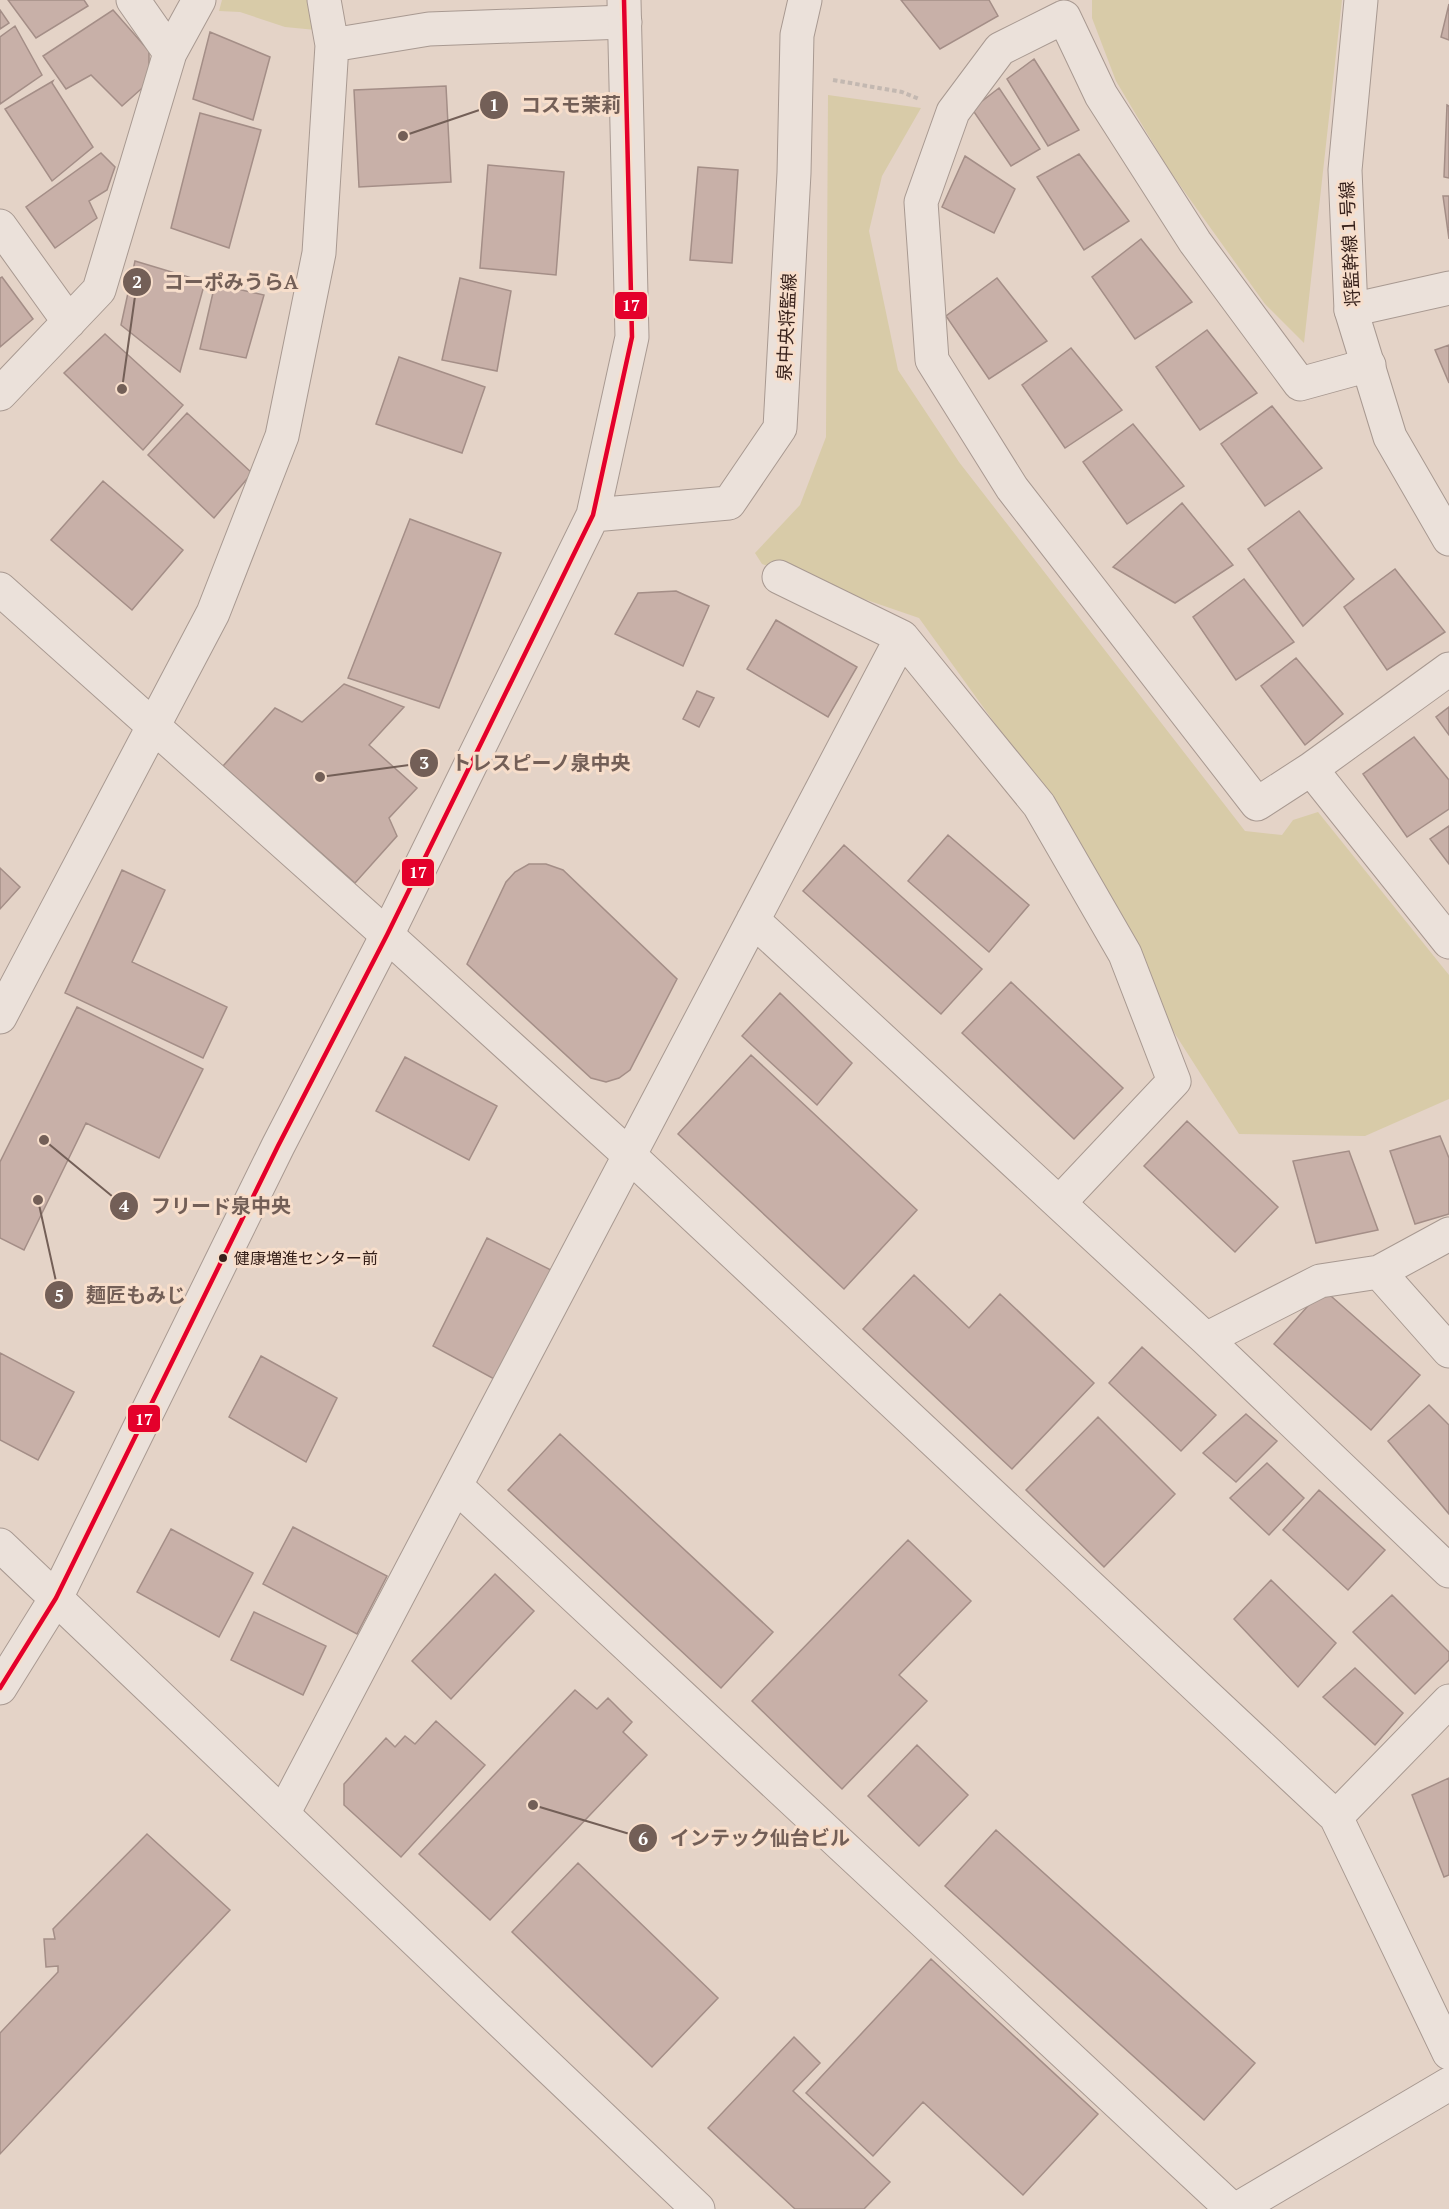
<svg xmlns="http://www.w3.org/2000/svg" width="1449" height="2209" font-family="'PT Serif','Noto Sans JP',serif">
<rect width="100%" height="100%" fill="#e4d3c7"/>
<path fill="#d8cba8" d="M222 0H311L316 30 285 27 240 12 219 11Z
M1092 0H1342L1304 343 1265 304 1169 170 1116 81 1092 18Z
M828 95 921 108 882 176 869 231 898 370 959 462 1245 831 1282 835 1293 820 1318 812 1449 975V1099L1365 1136 1239 1134 1170 1026 1071 829 919 618 762 564 755 553 800 505 826 437Z"/>
<path fill="#c8b0a8" stroke="#a48e87" stroke-width="1.5" d="M8 0H84L88 6 36 38Z
M901 0H989L998 16 940 49Z
M1449 4V40L1441 37Z
M0 10 9 23 0 29Z
M113 10 149 51V82L122 106 91 75 66 89 43 56Z
M15 26 42 75 0 104V37Z
M210 32 270 57 253 120 193 99Z
M1034 59 1079 130 1048 146 1007 79Z
M53 81 52 83 93 147 52 181 5 109Z
M446 86 451 182 359 187 354 90Z
M999 88 1040 149 1011 166 972 109Z
M1447 105 1449 106V178L1444 177Z
M200 113 261 130 229 248 171 228Z
M101 153 115 167 107 190 89 201 97 218 55 248 26 207Z
M1079 154 1129 221 1084 250 1037 177Z
M965 156 1015 189 994 233 942 207Z
M488 165 564 172 556 275 480 268Z
M698 167 738 170 732 263 690 260Z
M1443 196H1449V239Z
M1141 239 1192 302 1135 339 1092 277Z
M135 261 205 282 180 372 121 325Z
M2 277 33 319 0 347V278Z
M460 278 511 291 497 371 442 360Z
M997 278 1047 341 989 379 946 316Z
M215 284 264 295 246 358 200 349Z
M1207 330 1257 393 1200 430 1156 367Z
M105 334 183 405 143 450 64 373Z
M1449 345V383L1435 350Z
M1071 348 1122 410 1065 448 1022 385Z
M399 357 485 387 462 453 376 424Z
M1272 406 1322 468 1265 506 1221 444Z
M187 413 252 473 214 518 148 455Z
M1133 424 1184 486 1127 524 1083 462Z
M103 481 183 550 132 610 51 540Z
M1182 503 1233 565 1175 603 1113 567Z
M1299 511 1354 579 1303 626 1248 549Z
M410 519 501 553 439 708 348 678Z
M1395 569 1445 632 1387 670 1344 607Z
M1244 579 1294 642 1236 680 1193 617Z
M676 591 709 606 683 666 615 634 638 593Z
M776 620 857 667 828 717 747 669Z
M1296 658 1343 714 1305 745 1261 686Z
M344 684 404 707 369 745 417 788 389 818 397 836 355 883 223 766 275 708 302 722Z
M697 691 714 698 699 727 683 719Z
M1449 707V735L1436 717Z
M1414 737 1449 780V809L1407 837 1363 774Z
M1449 826V864L1430 839Z
M948 835 1029 905 989 952 908 881Z
M844 845 982 969 941 1014 803 891Z
M529 864H546L563 870 677 979 630 1070 619 1078 606 1082 591 1078 467 964 506 882 515 872Z
M0 868 20 887 0 909Z
M122 870 165 890 132 962 227 1007 203 1058 65 993Z
M1011 982 1123 1088 1074 1139 962 1033Z
M780 993 852 1063 817 1105 742 1036Z
M77 1007 203 1069 159 1158 86 1123 24 1250 0 1238V1162Z
M751 1055 917 1210 844 1289 678 1134Z
M405 1057 497 1106 469 1160 376 1111Z
M1187 1121 1278 1207 1235 1252 1144 1166Z
M1440 1136 1449 1158V1214L1415 1224 1390 1151Z
M1349 1151 1378 1230 1316 1243 1293 1161Z
M487 1238 553 1271 496 1380 433 1346Z
M914 1275 969 1328 1000 1294 1094 1383 1012 1469 863 1329Z
M1323 1289 1420 1375 1371 1430 1274 1344Z
M1142 1347 1216 1415 1181 1451 1109 1383Z
M0 1353 74 1392 38 1460 0 1440Z
M261 1356 337 1398 306 1462 229 1417Z
M1429 1405 1449 1425V1514L1388 1441Z
M1246 1414 1277 1441 1236 1482 1203 1453Z
M1098 1417 1175 1494 1104 1567 1026 1490Z
M560 1434 773 1632 721 1688 508 1490Z
M1267 1463 1304 1498 1269 1535 1230 1498Z
M1319 1490 1385 1550 1348 1590 1283 1530Z
M293 1527 387 1576 357 1634 263 1584Z
M171 1529 253 1573 219 1637 137 1592Z
M908 1540 971 1601 899 1675 927 1701 842 1789 752 1701Z
M495 1574 534 1611 451 1699 412 1661Z
M1271 1580 1336 1643 1298 1687 1234 1619Z
M1392 1595 1449 1652V1660L1415 1694 1353 1632Z
M254 1612 326 1646 303 1695 231 1660Z
M1355 1668 1403 1713 1375 1745 1323 1697Z
M575 1690 597 1709 608 1698 632 1722 623 1732 647 1755 490 1920 419 1854Z
M436 1721 485 1765 401 1857 344 1805V1784L386 1738 395 1747 405 1736 415 1744Z
M917 1745 968 1795 919 1846 868 1796Z
M1449 1778V1875L1444 1877 1412 1795Z
M996 1830 1255 2063 1204 2120 945 1886Z
M147 1834 230 1910 0 2154V2033L58 1972V1966L46 1967 44 1939H55L53 1929Z
M578 1863 718 1998 652 2067 512 1932Z
M931 1959 1098 2114 1023 2195 923 2102 873 2156 806 2093Z
M794 2037 820 2063 793 2091 890 2182 864 2209H795L708 2128Z"/>
<g fill="none" stroke-linecap="round" stroke-linejoin="round">
<defs>
<path id="minor" d="M133 0 170 53
M332 45 429 29 625 22
M0 226 69 322
M1351 310 1449 288
M1369 365 1300 384 1195 242 1101 95 1064 17 1000 49 953 112 921 202 932 360 1012 488 1257 804 1311 769 1449 669
M0 394 99 290 170 53 199 0
M779 577 902 637 1039 805 1125 954 1174 1081 1060 1202
M0 589 387 935 629 1155 1336 1817 1449 1701
M1311 769 1449 942
M753 920 1206 1339 1449 1571
M0 1017 213 613 282 436 319 253 332 45 324 0
M1379 1272 1449 1351
M1206 1339 1320 1281 1379 1272 1449 1234
M456 1486 1232 2209
M283 1814 902 637
M1336 1817 1449 2053
M1237 2209 1449 2084"/>
<path id="tertiary" d="M1361 0 1345 170 1351 310 1390 437 1449 539
M593 515 729 503 780 428 794 173 797 35 805 0
M0 1545 698 2209
M0 1688 56 1598 278 1146 387 935 593 515 632 337 624 0"/>
</defs>
<use href="#minor" stroke="#a89991" stroke-width="35"/>
<use href="#tertiary" stroke="#a89991" stroke-width="35"/>
<path stroke="#c3b8b1" stroke-width="4" stroke-dasharray="4.5 3" stroke-linecap="butt" d="M833 80 902 92 919 99"/>
<use href="#minor" stroke="#ebe1da" stroke-width="33"/>
<use href="#tertiary" stroke="#ebe1da" stroke-width="33"/>
<defs>
<path id="bus-1" d="M0 1688 56 1598 278 1146 387 935 593 515 632 337 624 0"/>
</defs>
<use href="#bus-1" stroke="#f7decb" stroke-width="9"/>
<use href="#bus-1" stroke="#e4002b" stroke-width="4.5"/>
</g>
<circle fill="#36201a" stroke="#f7decb" stroke-width="2" cx="223" cy="1258" r="5"/>
<g text-anchor="middle" dominant-baseline="central" stroke-width="6" stroke-linejoin="round" paint-order="stroke">
<g font-size="16" fill="#36201a" stroke="#f7decb" text-anchor="start">
<text x="234" y="1258">健康増進センター前</text>
</g>
<g font-size="18" fill="#36201a" stroke="#f7decb">
<text transform="translate(1349 244) rotate(-93)">将監幹線１号線</text>
<text transform="translate(786 327) rotate(-87)">泉中央将監線</text>
</g>
</g>
<path fill="none" stroke="#735f57" stroke-width="2" d="M403 136L494 105M122 389L137 282M320 777L424 763M44 1140L124 1206M38 1200L59 1295M533 1805L643 1838"/>
<g fill="#735f57" stroke="#f7decb" stroke-width="2">
<circle cx="403" cy="136" r="6"/>
<circle cx="122" cy="389" r="6"/>
<circle cx="320" cy="777" r="6"/>
<circle cx="44" cy="1140" r="6"/>
<circle cx="38" cy="1200" r="6"/>
<circle cx="533" cy="1805" r="6"/>
<circle cx="494" cy="105" r="15"/>
<circle cx="137" cy="282" r="15"/>
<circle cx="424" cy="763" r="15"/>
<circle cx="124" cy="1206" r="15"/>
<circle cx="59" cy="1295" r="15"/>
<circle cx="643" cy="1838" r="15"/>
</g>
<g font-size="18" text-anchor="middle" font-weight="bold" fill="#fff">
<text x="494" y="111">1</text>
<text x="137" y="288">2</text>
<text x="424" y="769">3</text>
<text x="124" y="1212">4</text>
<text x="59" y="1302">5</text>
<text x="643" y="1845">6</text>
</g>
<g font-size="20" text-anchor="middle" font-weight="bold" fill="#735f57" stroke="#f7decb" stroke-width="6" stroke-linejoin="round" paint-order="stroke">
<text x="571" y="112">コスモ茉莉</text>
<text x="231" y="289">コーポみうらA</text>
<text x="541" y="770">トレスピーノ泉中央</text>
<text x="221" y="1213">フリード泉中央</text>
<text x="136" y="1302">麺匠もみじ</text>
<text x="760" y="1845">インテック仙台ビル</text>
</g>
<g stroke="#f7decb" stroke-width="2">
<rect x="614" y="291" width="34" height="29" rx="6" fill="#e4002b"/>
<rect x="401" y="858" width="34" height="29" rx="6" fill="#e4002b"/>
<rect x="127" y="1404" width="34" height="29" rx="6" fill="#e4002b"/>
</g>
<g font-size="16" text-anchor="middle" font-weight="bold" fill="#fff">
<text x="631" y="311">17</text>
<text x="418" y="878">17</text>
<text x="144" y="1425">17</text>
</g>
</svg>
